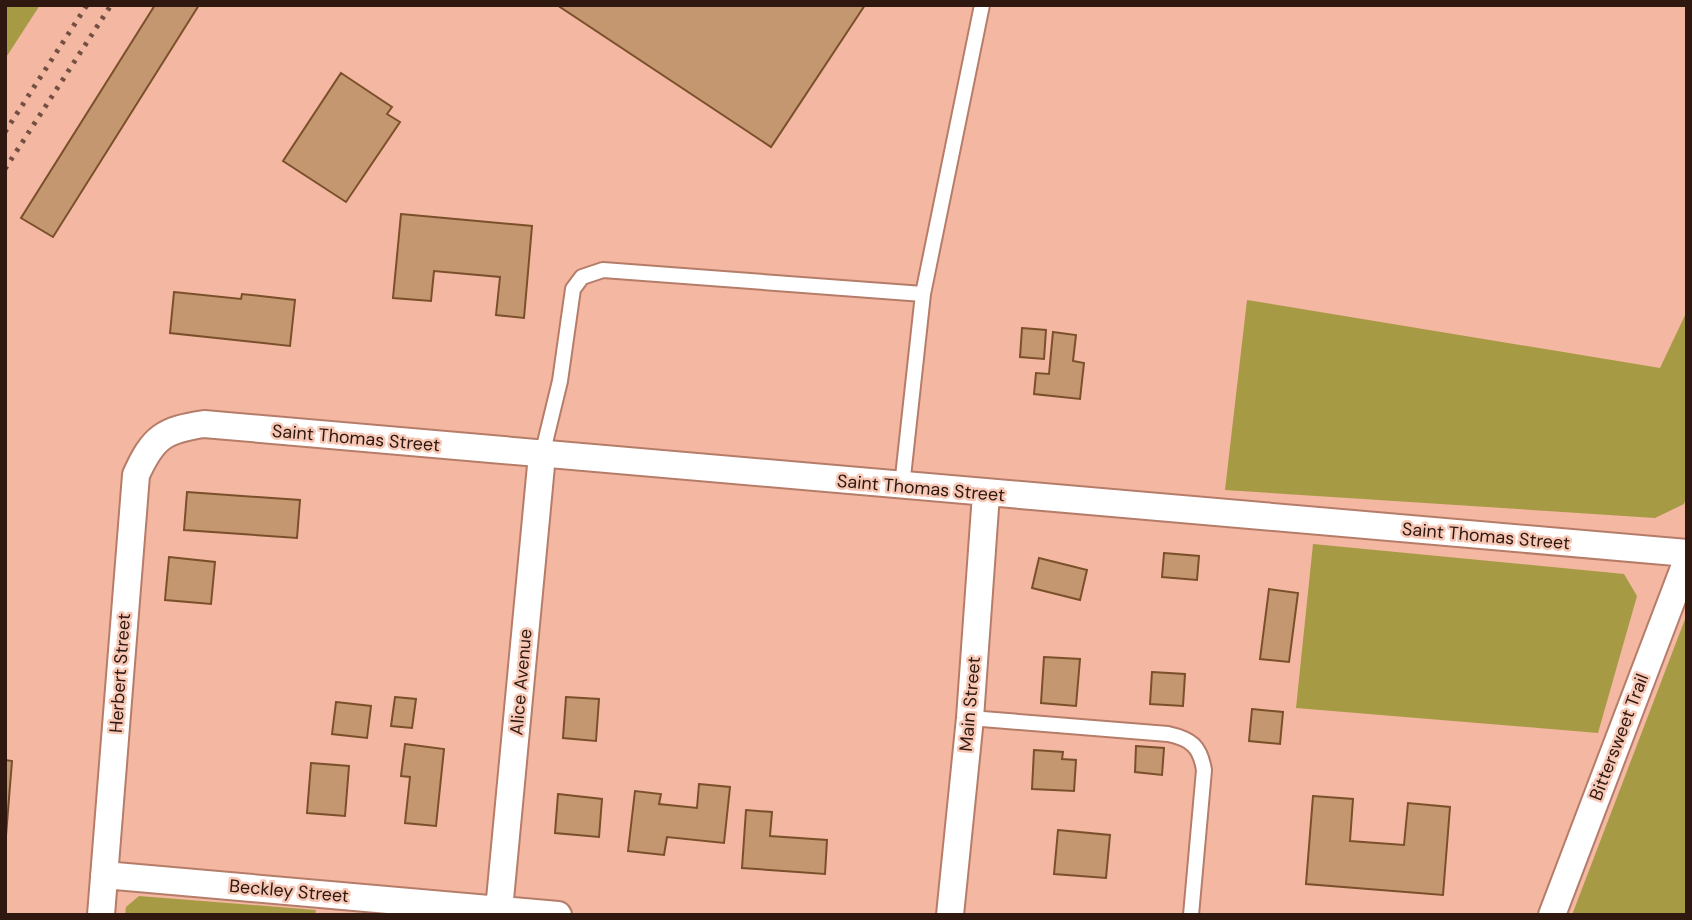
<svg xmlns="http://www.w3.org/2000/svg" width="1692" height="920" font-family="'DM Sans',sans-serif">
<rect width="100%" height="100%" fill="#f3b7a2"/>
<path fill="#a79a44" d="M5 5H40L5 59Z
M1247 300 1660 368 1687 311V495L1684 504 1655 518 1225 490Z
M1313 544 1624 574 1637 596 1598 733 1296 708Z
M1687 614V915H1572Z
M139 896 316 910 315 915H125L126 907Z"/>
<path fill="#c59771" stroke="#7a502b" stroke-width="2" d="M155 5H199L53 237 21 218Z
M557 5H865L771 147Z
M341 73 392 107 387 114 400 122 346 202 283 161Z
M401 214 532 226 524 318 496 315 500 277 434 271 431 301 393 298Z
M174 292 241 299 242 294 295 300 290 346 170 333Z
M1022 328 1046 330 1044 359 1020 357Z
M1053 332 1076 335 1073 361 1084 363 1080 399 1034 394 1036 373 1049 374Z
M187 492 300 500 297 538 184 530Z
M1164 553 1199 556 1197 580 1162 577Z
M169 557 215 562 211 604 165 600Z
M1039 558 1087 570 1080 600 1032 588Z
M1269 589 1298 593 1289 662 1260 659Z
M1044 657 1080 659 1076 706 1041 703Z
M1152 672 1185 674 1183 706 1150 704Z
M395 697 416 699 412 728 391 726Z
M566 697 599 699 596 741 563 738Z
M336 702 371 706 367 738 332 734Z
M1252 709 1283 712 1280 744 1249 741Z
M405 744 444 749 436 826 405 823 410 777 401 776Z
M1136 746 1164 748 1162 775 1135 772Z
M1034 750 1063 752 1062 759 1076 760 1074 791 1032 789Z
M5 760 12 761 5 848Z
M311 763 349 766 345 816 307 813Z
M699 784 730 787 724 843 667 837 664 855 628 851 635 791 661 794 659 804 697 808Z
M558 794 602 799 599 837 555 833Z
M1313 796 1353 799 1350 841 1404 845 1408 803 1450 807 1443 895 1306 884Z
M746 810 772 812 770 836 827 840 825 874 742 868Z
M1058 830 1110 835 1106 878 1054 874Z"/>
<g fill="none" stroke-linecap="round" stroke-linejoin="round">
<defs>
<path id="lane" d="M542 455 560 381 573 289 582 277 603 270 923 294
M902 486 923 294 982 5
M970 718 1168 734C1191 739 1200 746 1204 770L1191 915"/>
<path id="street" d="M104 875 558 915
M499 910 542 455
M101 915 136 475C153 437 164 430 204 424L1687 553
M950 915 970 718 986 494
M1552 915 1687 560"/>
</defs>
<use href="#lane" stroke="#b57d69" stroke-width="18"/>
<use href="#street" stroke="#b57d69" stroke-width="30"/>
<use href="#lane" stroke="#fff" stroke-width="14"/>
<use href="#street" stroke="#fff" stroke-width="26"/>
<path stroke="#724f42" stroke-width="5" stroke-dasharray="3.5 7" stroke-linecap="butt" d="M5 132 87 5
M5 169 111 5"/>
</g>
<g text-anchor="middle" dominant-baseline="central" stroke-width="5" stroke-linejoin="round" paint-order="stroke">
<g font-size="18" fill="#2e1810" stroke="#f8c8b6">
<text transform="translate(356 438) rotate(5)">Saint Thomas Street</text>
<text transform="translate(921 488) rotate(5)">Saint Thomas Street</text>
<text transform="translate(1486 536) rotate(5)">Saint Thomas Street</text>
<text transform="translate(120 673) rotate(-86)">Herbert Street</text>
<text transform="translate(521 682) rotate(-85)">Alice Avenue</text>
<text transform="translate(970 704) rotate(-85)">Main Street</text>
<text transform="translate(1619 737) rotate(-69)">Bittersweet Trail</text>
<text transform="translate(289 891) rotate(5)">Beckley Street</text>
</g>
</g>
<rect width="1692" height="920" fill="none" stroke="#2e1810" stroke-width="14"/>
</svg>
